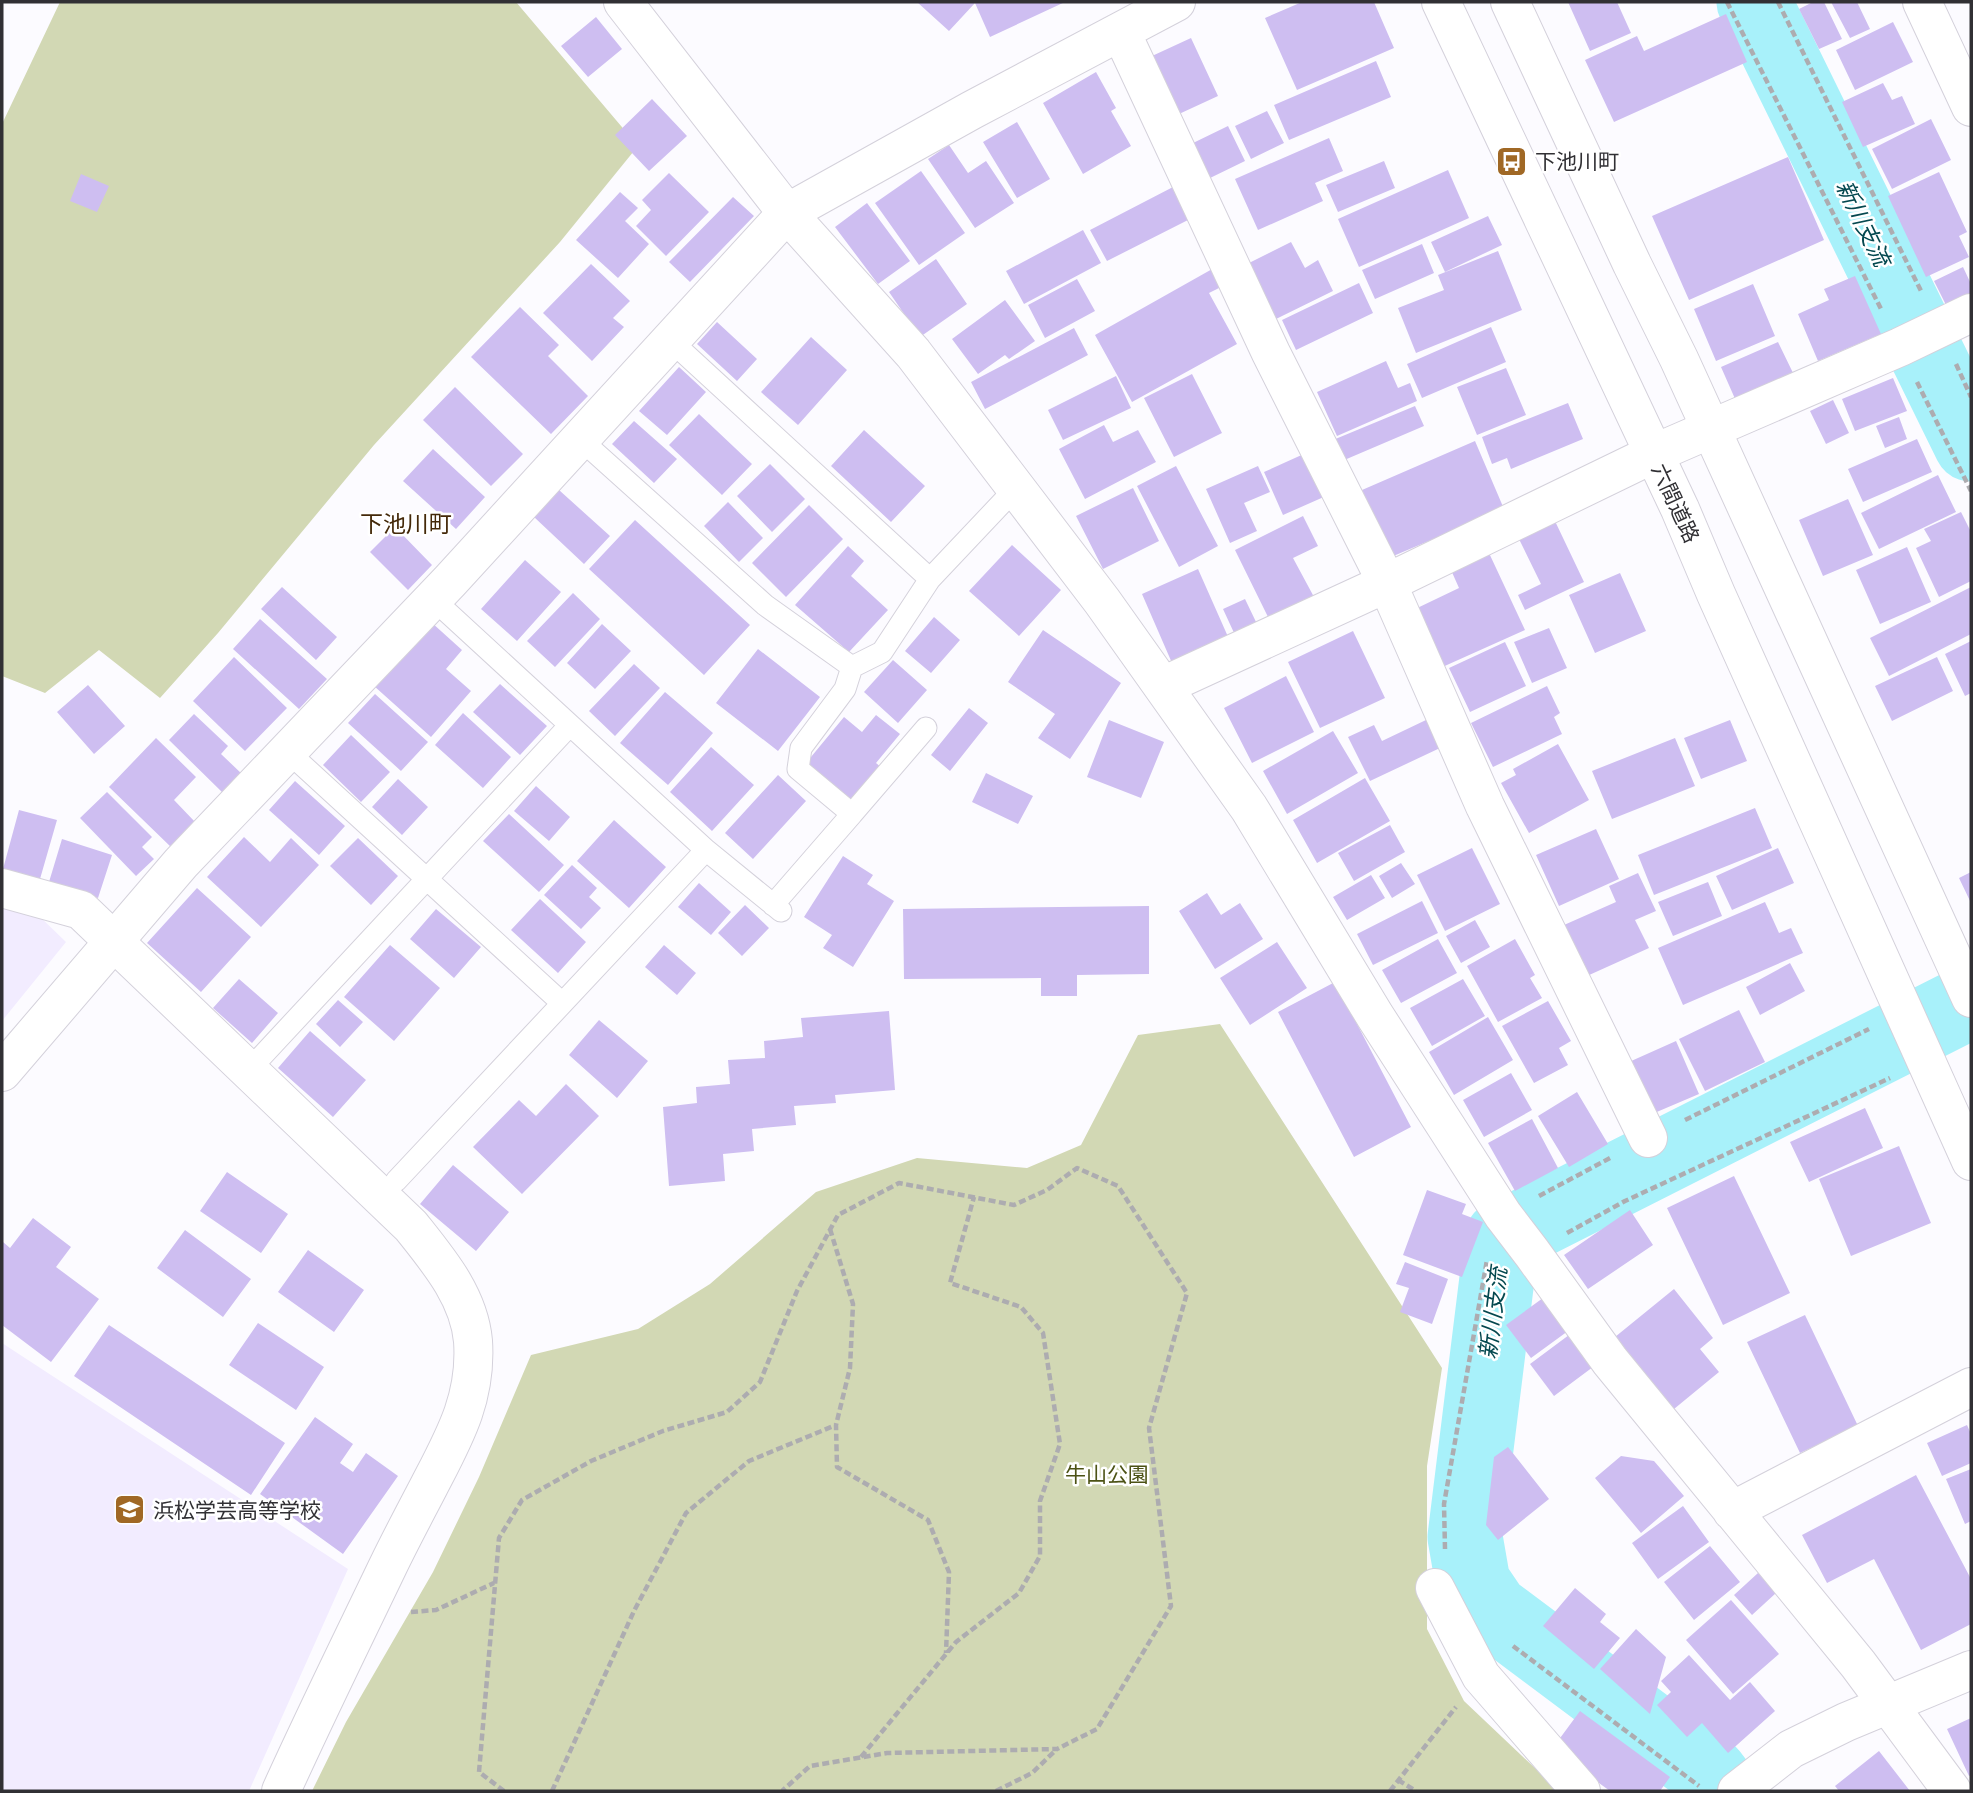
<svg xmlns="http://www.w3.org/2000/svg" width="1973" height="1793" font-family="'Asap Condensed','Noto Sans JP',sans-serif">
<rect width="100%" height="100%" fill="#fcfbff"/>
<path fill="#f2ecff" d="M2 901 35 912 66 942 2 1021Z
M2 1343 348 1569 249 1791H2Z"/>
<path fill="#d2d8b4" d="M60 2H516L638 146 560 242 374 445 218 633 160 698 99 650 45 693 2 676V124Z
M1220 1024 1442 1368 1427 1466V1629L1464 1701 1559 1791H312L346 1722 433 1572 479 1477 531 1355 638 1329 710 1284 816 1192 917 1158 1027 1168 1081 1145 1138 1035Z"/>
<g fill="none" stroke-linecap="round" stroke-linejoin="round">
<path stroke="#a8f1fa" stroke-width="75" d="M1754 2 1971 444
M1723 1791 1710 1774 1492 1611 1473 1583 1465 1537 1502 1238 1971 1001"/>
</g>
<path fill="#cebef1" d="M917 2H1065L990 37 975 3 949 31Z
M1302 2H1374L1394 48 1297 90 1265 18Z
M1568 2H1617L1631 33 1590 51Z
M1813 2H1824L1842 39 1819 49 1799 9Z
M1831 2H1857L1870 29 1850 38Z
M1726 14 1747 62 1614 122 1585 60 1637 36 1644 51Z
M596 17 622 49 588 77 561 46Z
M1893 22 1913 62 1855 90 1836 50Z
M1191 38 1218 96 1179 114 1152 56Z
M1376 61 1391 97 1289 140 1274 105Z
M1096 72 1116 108 1111 111 1131 146 1083 174 1043 103Z
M1883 83 1892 100 1902 96 1915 124 1863 147 1842 102Z
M652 99 687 136 649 171 615 135Z
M1267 111 1284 143 1251 159 1235 126Z
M1931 119 1951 160 1892 189 1872 149Z
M1017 122 1050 179 1017 198 983 142Z
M1228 126 1245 161 1208 179 1191 144Z
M1329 138 1343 171 1315 183 1323 201 1258 230 1235 179Z
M949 145 968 173 986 161 1014 203 975 228 928 159Z
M1788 157 1824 240 1689 300 1652 216Z
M1384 161 1395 188 1338 212 1326 185Z
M1448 170 1469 218 1359 267 1338 219Z
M921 171 965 233 919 265 875 203Z
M1939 172 1967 232 1959 236 1969 257 1926 277 1888 196Z
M669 173 709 212 666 256 636 226 651 210 642 200Z
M81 174 109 186 97 212 70 201Z
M1173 187 1190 219 1107 261 1090 230Z
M620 192 638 208 625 221 649 244 618 278 576 240Z
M733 197 754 216 690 282 669 262Z
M867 203 910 261 878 284 835 227Z
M1488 216 1502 245 1445 272 1431 242Z
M1083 230 1101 263 1024 304 1006 271Z
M1291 242 1305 268 1318 260 1333 291 1276 319 1247 264Z
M1422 244 1434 273 1375 299 1362 270Z
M1498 251 1522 310 1416 353 1398 308 1444 290 1438 275Z
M936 259 967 304 920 337 889 292Z
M591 264 630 301 613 318 624 327 592 361 543 313Z
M1963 267 1971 284V296L1947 307 1934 281Z
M1214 268 1223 286 1209 293 1237 344 1132 402 1095 335Z
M1855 276 1881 334 1818 361 1798 314 1829 300 1824 289Z
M1077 279 1095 311 1045 338 1028 305Z
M1359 283 1373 313 1296 350 1282 320Z
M1753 284 1775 336 1716 361 1694 309Z
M1005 300 1035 341 1009 359 1005 355 978 374 952 339Z
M520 307 559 345 548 356 588 396 551 434 471 357Z
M717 322 757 359 737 381 697 344Z
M1491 327 1506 362 1422 398 1407 364Z
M1074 328 1088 355 985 409 971 382Z
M811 337 847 370 798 425 761 392Z
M1778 342 1794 375 1736 401 1721 367Z
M1386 361 1398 388 1410 383 1417 401 1337 436 1317 392Z
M679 367 706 392 667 435 639 411Z
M1506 368 1526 415 1477 435 1457 387Z
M1192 374 1222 433 1174 457 1144 398Z
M1116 376 1131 408 1063 440 1048 410Z
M1893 378 1907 411 1855 431 1842 399Z
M455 387 523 454 491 486 423 420Z
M1833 400 1849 433 1826 444 1810 411Z
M1568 403 1583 439 1511 469 1507 458 1492 464 1482 437Z
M1415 406 1424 426 1342 461 1333 440Z
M699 414 752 464 722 495 669 445Z
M1899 417 1907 439 1885 448 1876 426Z
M634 421 677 459 654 483 612 444Z
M1104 425 1113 442 1138 430 1156 462 1085 499 1059 449Z
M864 430 925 486 891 522 831 466Z
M1917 439 1932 472 1863 502 1848 469Z
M1475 441 1504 509 1391 557 1362 490Z
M433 449 485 497 456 529 403 481Z
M1306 453 1326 496 1283 515 1264 472Z
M770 464 805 499 772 532 737 496Z
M1176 466 1218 546 1179 567 1137 486Z
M1258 466 1270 492 1244 503 1257 531 1230 543 1206 489Z
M1938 475 1956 512 1879 549 1861 513Z
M1133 488 1159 541 1103 569 1076 516Z
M559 490 610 536 584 564 534 517Z
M1848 499 1873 555 1823 576 1799 520Z
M728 502 763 538 739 562 704 526Z
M809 505 843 539 786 597 752 563Z
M1961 512 1971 532V581L1939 597 1916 548 1931 541 1924 529Z
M1303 516 1318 546 1293 558 1314 597 1269 619 1235 550Z
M1554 519 1584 582 1525 610 1518 595 1541 584 1518 537Z
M635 520 750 625 704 675 589 569Z
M395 527 432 565 408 590 370 552Z
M1012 545 1061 590 1019 636 969 591Z
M848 546 864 561 851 576 888 610 849 652 795 605Z
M1907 547 1931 602 1880 624 1856 570Z
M1489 553 1525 630 1438 669 1411 611 1459 588 1451 570Z
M525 560 561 592 517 641 481 609Z
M1198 569 1229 639 1172 663 1142 594Z
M1620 573 1646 631 1595 653 1569 595Z
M282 587 337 637 316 660 261 609Z
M1971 587V634L1889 676 1870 638Z
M573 593 600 619 555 667 527 641Z
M1245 599 1257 624 1235 635 1223 609Z
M934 617 960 640 931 673 905 651Z
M260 619 327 679 299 709 233 649Z
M431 622 462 650 446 669 471 691 431 737 374 686Z
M602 624 631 651 595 689 567 663Z
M1549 628 1567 668 1532 683 1514 642Z
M1043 630 1121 683 1070 759 1038 738 1055 714 1008 682Z
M1353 631 1385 698 1320 728 1288 662Z
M1971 641V693L1965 696 1945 654Z
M1505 642 1526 686 1470 712 1449 668Z
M758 649 820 697 778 751 716 703Z
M234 657 287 708 245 751 193 701Z
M1937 657 1953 691 1892 721 1875 686Z
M893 660 927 690 898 723 864 692Z
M634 664 660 688 615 736 589 711Z
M1286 676 1314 732 1252 763 1224 708Z
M500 684 547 726 520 755 473 712Z
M88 685 125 726 94 754 57 712Z
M1547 686 1560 713 1554 717 1562 734 1493 767 1471 723Z
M665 692 713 733 668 785 620 743Z
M375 694 428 742 401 771 348 723Z
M969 708 988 723 950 771 931 755Z
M463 713 511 757 483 788 435 745Z
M194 714 228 746 221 754 243 775 224 794 169 740Z
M876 715 900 734 876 763 882 768 854 802 806 763 844 717 862 732Z
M1109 720 1164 742 1141 798 1087 777Z
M1426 720 1440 748 1370 781 1348 737 1374 725 1382 741Z
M1730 720 1747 761 1701 779 1684 738Z
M1333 731 1358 773 1287 814 1263 771Z
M351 735 390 772 361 802 323 765Z
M156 738 196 777 174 800 196 823 172 848 109 787Z
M1675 738 1695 786 1612 819 1592 771Z
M1558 744 1589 800 1529 833 1501 783 1516 775 1513 769Z
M711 747 754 785 712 831 670 792Z
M986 773 1033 796 1018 824 972 802Z
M778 775 806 801 753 859 725 833Z
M1365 778 1390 821 1317 863 1293 820Z
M398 779 428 807 402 835 372 807Z
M295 781 345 826 319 855 269 810Z
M536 786 570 817 549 841 514 811Z
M107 792 152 837 142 847 154 859 136 876 80 818Z
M1755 808 1772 848 1654 895 1638 855Z
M19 810 57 820 40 879 3 869Z
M509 814 564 865 539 892 483 841Z
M614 820 666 867 629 908 577 861Z
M1390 825 1405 852 1354 881 1338 853Z
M1596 829 1619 879 1559 906 1536 855Z
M244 837 270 862 291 838 319 865 261 927 207 877Z
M358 838 398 876 371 905 330 866Z
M62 839 112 855 98 898 49 882Z
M1472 848 1500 904 1445 931 1417 875Z
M1778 848 1794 883 1732 910 1716 876Z
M843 856 873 875 867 884 894 901 853 967 823 948 832 935 804 917Z
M1401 863 1415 884 1392 898 1379 876Z
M572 865 597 888 589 897 601 908 581 929 544 895Z
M1971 872V903L1959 878Z
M1638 873 1656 911 1635 920 1649 948 1587 976 1564 925 1616 902 1609 886Z
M1371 875 1385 898 1347 920 1333 897Z
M1708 882 1722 916 1673 936 1658 902Z
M699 883 731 912 711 935 678 907Z
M197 888 251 937 201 992 147 943Z
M1207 893 1221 915 1240 903 1263 939 1215 969 1179 911Z
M540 899 586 942 558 973 511 930Z
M1422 901 1438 933 1373 965 1357 934Z
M1765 902 1779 933 1791 928 1803 953 1683 1005 1658 948Z
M745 905 769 928 742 956 718 933Z
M1149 906V974L1077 975V996H1041V978L904 979 903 909Z
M436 909 481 947 454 978 410 939Z
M1475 920 1490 947 1461 963 1446 936Z
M1438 939 1457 973 1401 1003 1382 970Z
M1515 939 1535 975 1530 978 1542 998 1498 1022 1467 966Z
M1277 942 1307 988 1250 1025 1220 978Z
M390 945 440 988 394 1041 344 997Z
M664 945 696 973 677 995 645 967Z
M1790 963 1805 991 1760 1015 1746 987Z
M239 979 278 1013 252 1043 213 1008Z
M1463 979 1485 1016 1432 1046 1410 1008Z
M1335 982 1411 1127 1354 1157 1278 1012Z
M338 1000 363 1022 340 1047 316 1024Z
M1548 1001 1571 1041 1559 1048 1568 1065 1534 1083 1502 1026Z
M1739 1010 1765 1062 1705 1091 1679 1039Z
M889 1011 895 1090 835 1095 836 1103 794 1106 796 1125 752 1129 754 1151 723 1154 725 1181 669 1186 663 1107 697 1103 696 1087 730 1084 728 1060 765 1058 764 1041 803 1037 801 1018Z
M1488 1017 1513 1060 1454 1095 1429 1052Z
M599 1020 648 1061 617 1098 569 1055Z
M310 1031 366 1080 333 1117 278 1068Z
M1676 1041 1699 1094 1652 1114 1629 1062Z
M1511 1073 1532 1110 1484 1137 1463 1100Z
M566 1084 599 1116 522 1194 473 1147 519 1100 536 1116Z
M1577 1092 1608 1144 1569 1167 1538 1116Z
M1865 1108 1883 1148 1809 1182 1790 1142Z
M1532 1119 1558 1168 1515 1191 1488 1143Z
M1899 1146 1931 1223 1851 1256 1819 1179Z
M453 1165 509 1212 476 1251 420 1204Z
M227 1172 288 1214 261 1253 200 1211Z
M1734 1176 1790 1293 1723 1325 1667 1208Z
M1427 1190 1466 1204 1462 1214 1483 1222 1462 1277 1403 1255Z
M1630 1210 1653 1245 1588 1289 1564 1255Z
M33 1218 71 1247 56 1267 99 1299 51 1362 2 1325V1244L3 1242 10 1248Z
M185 1230 251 1279 223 1317 157 1268Z
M308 1250 364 1290 334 1332 278 1292Z
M1405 1262 1448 1279 1432 1324 1400 1312 1409 1288 1396 1284Z
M1674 1289 1713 1338 1700 1349 1719 1372 1674 1409 1615 1337Z
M1543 1298 1568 1331 1531 1358 1506 1325Z
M1805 1315 1858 1426 1800 1453 1747 1342Z
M258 1323 324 1367 296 1410 229 1365Z
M109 1325 285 1443 251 1495 74 1376Z
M1569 1335 1593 1367 1554 1396 1530 1364Z
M315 1417 353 1444 340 1463 353 1472 366 1453 398 1476 343 1554 260 1494Z
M1967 1425 1971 1434V1463L1942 1476 1927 1443Z
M1508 1447 1549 1499 1498 1540 1486 1525 1494 1457Z
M1621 1456 1654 1461 1684 1496 1641 1533 1595 1478Z
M1971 1469V1521L1965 1524 1946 1479Z
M1916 1475 1971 1579V1624L1921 1650 1874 1559 1827 1583 1802 1535Z
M1683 1506 1709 1542 1658 1579 1632 1543Z
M1710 1546 1740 1582 1694 1620 1664 1582Z
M1758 1573 1776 1593 1752 1615 1734 1595Z
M1575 1588 1606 1614 1600 1622 1620 1638 1594 1669 1543 1626Z
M1731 1600 1779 1654 1733 1694 1686 1640Z
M1636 1629 1666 1657 1650 1714 1600 1669Z
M1689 1655 1730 1700 1750 1682 1775 1711 1728 1753 1702 1723 1687 1737 1657 1705 1671 1692 1661 1681Z
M1580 1711 1670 1777 1660 1791H1610L1552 1749Z
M1971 1718V1775L1969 1776 1947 1729Z
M1879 1751 1910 1791H1839L1835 1786Z"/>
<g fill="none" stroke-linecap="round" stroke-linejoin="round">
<defs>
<path id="service" d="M670 340 930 579 1016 488
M580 439 765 605 852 667 882 652 930 579
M287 751 562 1003
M852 814 926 728
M706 850 781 911
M773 905 852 814 798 769 801 748 845 689 852 667
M248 1071 570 725
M396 1181 706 850 433 599"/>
<path id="minor" d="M623 2 787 213 913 353 1102 601 1249 808 1375 1016 1503 1215 1532 1253 1610 1361 1858 1664 1952 1791
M1922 2 1971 107
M1121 32 1271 353 1387 583 1485 806 1648 1138
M1163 686 1387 583 1653 454 1900 347 1971 313
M2 1072 181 863 450 581 787 213 972 110 1176 2
M1732 1511 1971 1387
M1435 1588 1481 1676 1581 1791"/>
<path id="tertiary" d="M1441 2 1680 509 1716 594 1971 1161
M1510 2 1632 264 1679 359 1971 998
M2 888 81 910 411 1226C438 1260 469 1296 473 1341 477 1398 454 1438 429 1486 415 1513 401 1539 388 1566 352 1641 315 1716 281 1791
M1737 1791 1791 1749 1846 1722 1971 1670"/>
</defs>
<use href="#service" stroke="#d4d1db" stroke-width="23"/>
<use href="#minor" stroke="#d4d1db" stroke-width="40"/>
<use href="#tertiary" stroke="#d4d1db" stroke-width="40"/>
<path stroke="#adacb0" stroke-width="4.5" stroke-dasharray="7 3.5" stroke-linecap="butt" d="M1727 2 1882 311
M1778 2 1922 293
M1956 364 1971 397
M1917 382 1971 491
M1685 1120 1869 1029
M1539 1196 1612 1157
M830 1229 853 1304 850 1368 836 1425 837 1467 928 1520 949 1572 946 1653
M1567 1233 1625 1201 1890 1078
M1445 1549 1444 1504 1487 1260
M411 1612 436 1610 494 1583
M1513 1646 1699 1786
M861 1757 956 1642 1019 1593 1040 1556V1501L1060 1444 1043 1333 1021 1307 950 1283 974 1197
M1398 1780 1416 1791
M504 1791 479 1772 499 1538 522 1500 591 1461 663 1431 727 1412 760 1382 797 1291 838 1215 899 1183 1014 1205 1047 1190 1077 1168 1118 1186 1187 1293 1149 1428 1171 1606 1097 1729 1057 1749 887 1753 810 1766 782 1791
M552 1791 634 1611 686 1513 749 1461 836 1425
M996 1791 1032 1773 1057 1749
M1390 1791 1456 1707"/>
<use href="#service" stroke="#fff" stroke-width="21"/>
<use href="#minor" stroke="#fff" stroke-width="38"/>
<use href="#tertiary" stroke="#fff" stroke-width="38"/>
</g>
<defs>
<symbol id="bus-square" viewBox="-11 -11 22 22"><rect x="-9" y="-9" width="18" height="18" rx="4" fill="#a06825" stroke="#fff"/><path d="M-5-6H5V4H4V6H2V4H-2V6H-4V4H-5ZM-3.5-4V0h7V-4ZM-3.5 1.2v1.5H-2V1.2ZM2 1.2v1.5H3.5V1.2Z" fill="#fff"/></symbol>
<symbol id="school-square" viewBox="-11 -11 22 22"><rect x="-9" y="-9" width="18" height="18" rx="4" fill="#a06825" stroke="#fff"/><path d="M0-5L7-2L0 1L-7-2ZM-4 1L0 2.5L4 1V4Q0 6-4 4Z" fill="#fff"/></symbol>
</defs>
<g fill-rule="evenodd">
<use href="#bus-square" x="1494" y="144" width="35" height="35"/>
<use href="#school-square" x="112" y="1492" width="35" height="35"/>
</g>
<g text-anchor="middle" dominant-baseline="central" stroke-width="5" stroke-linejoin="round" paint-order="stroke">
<g font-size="21" fill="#313034" stroke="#fff" text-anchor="start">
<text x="1535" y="161">下池川町</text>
<text x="153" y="1510">浜松学芸高等学校</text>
</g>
<g font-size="21" fill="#313034" stroke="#fff">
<text transform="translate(1676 503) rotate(65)">六間道路</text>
</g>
<g font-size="21" fill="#4c5215" stroke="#fff">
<text x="1107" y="1474">牛山公園</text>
</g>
<g font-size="23" font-style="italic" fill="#04484f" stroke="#fff">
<text transform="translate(1863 223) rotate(64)">新川支流</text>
<text transform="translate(1493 1313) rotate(-83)">新川支流</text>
</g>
<g font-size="23" fill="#442909" stroke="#fff">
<text x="406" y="524">下池川町</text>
</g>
</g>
<rect width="1973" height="1793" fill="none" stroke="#313034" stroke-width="7"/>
</svg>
